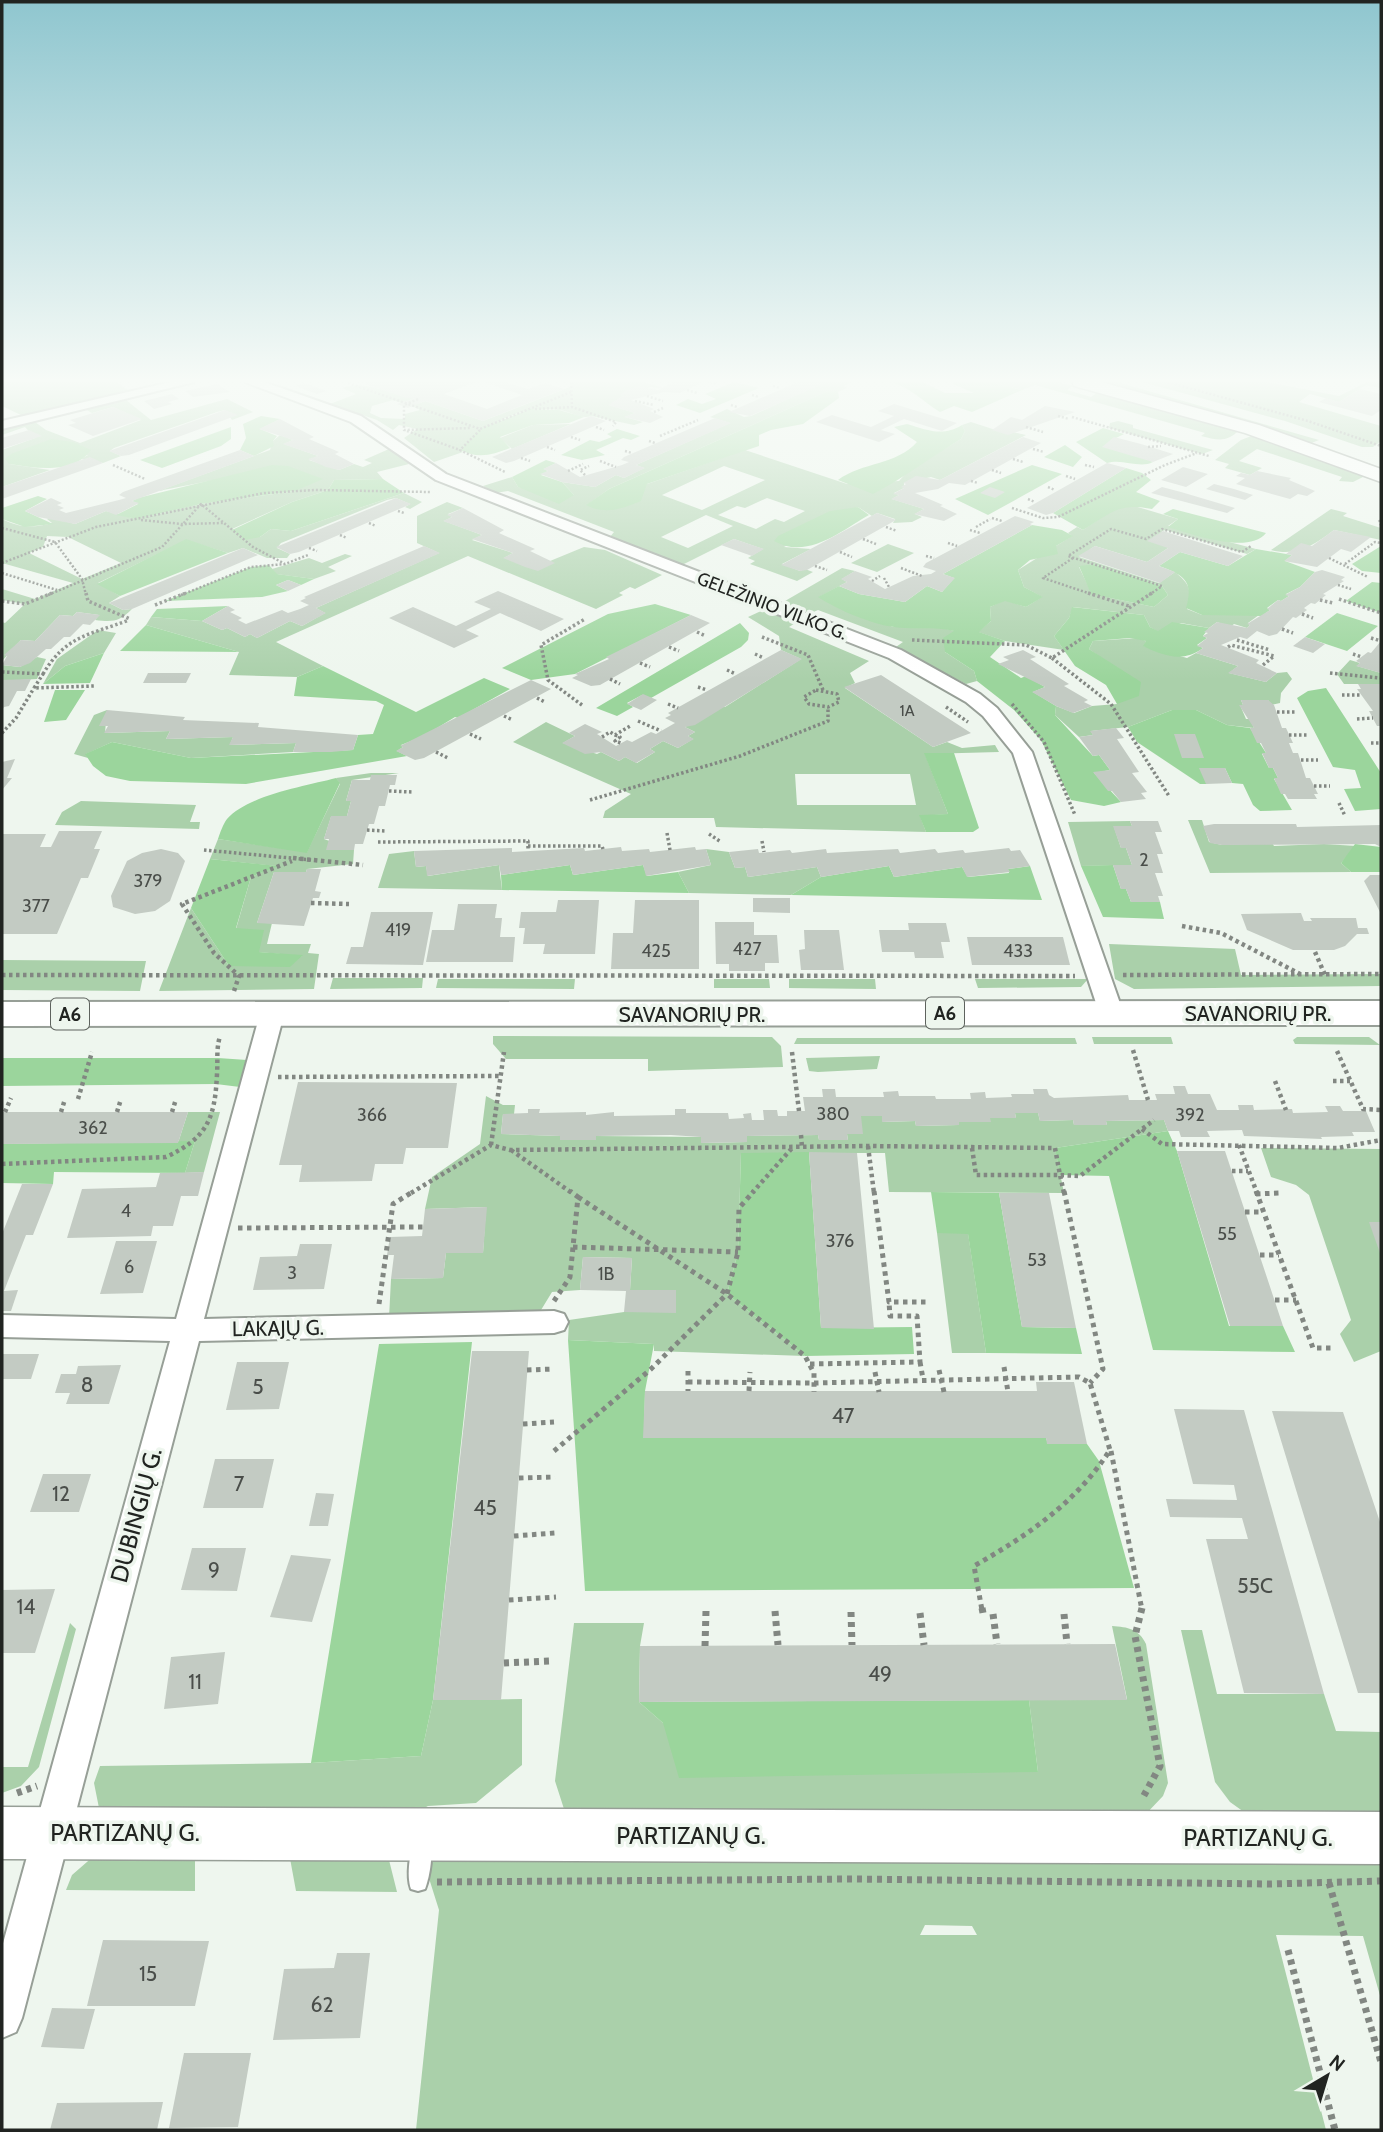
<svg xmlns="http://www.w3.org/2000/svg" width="1383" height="2132" font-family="Cabin,sans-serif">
<rect width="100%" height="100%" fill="#eef6ee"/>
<path fill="#aad0aa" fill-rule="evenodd" d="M2 382H117L130 392 23 416 2 406Z
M571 382H643L663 388 650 387 623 396 609 405 635 413 625 417 643 422 634 425 591 416C581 420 570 411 559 410 519 404 487 425 460 450L463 452 434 462 404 438 417 429 399 425 393 430 377 420 330 404 356 394 342 388C367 379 389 395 415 398L402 403 393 400 372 406 370 413 381 418 405 419V414L420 410 412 406 425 401 483 421 570 387Z
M825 382H850L844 386 847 388 838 392 828 391 609 489 587 505 745 450 847 484 899 481 908 471 961 439 965 431 962 425 971 422 1008 434 1013 432 1026 435 940 480 931 477 904 483V488L894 493 899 495 892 499 924 509 915 514 922 517 912 522 893 523 895 519 877 513 872 516 858 507 784 547 811 549 782 564 800 571 805 569 813 572 797 581 750 564 755 561 748 558 763 549 734 539 682 565 610 537 614 532 508 491 495 493 483 486 512 477 518 487 574 495 562 482 595 487 616 475 624 478 644 468 636 465 730 423 710 417 727 409 744 417 751 416ZM724 466 765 480 702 510 662 495ZM767 498 805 511 784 522 775 519 756 529 718 515 737 506 745 508ZM706 515 733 526 688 548 661 537Z
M991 382H1058L1073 386 1067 390 1091 397 1098 392 1239 430C1227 443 1217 440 1201 436L1205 433 1035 385 1022 390Z
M1092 382H1117L1319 440 1309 444Z
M1142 382H1267L1339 396 1367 382H1381V388L1366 385 1339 402 1310 394 1299 402 1381 426V441L1373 447H1362L1285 421Z
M227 399 253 412 232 420 225 410 217 412 114 448 110 451 121 456 103 463 81 459 88 455 9 464 50 470 2 487V450L35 438 25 427 2 435V430L35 422 46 430 80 443 141 420 113 407 92 413 85 409 126 400 151 420Z
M1118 421 1133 425V428L1213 450 1202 454 1109 428 1110 423Z
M571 424 512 449 500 438 533 425Z
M280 435 293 440 284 444 318 456 309 460 339 470 354 464 363 467 372 463 364 460 389 449 409 464 377 472 383 479 334 480 328 490 292 502 232 529 260 537 271 529 291 531 404 493 422 502 410 509 405 507 410 504 396 498 387 500 281 543 277 548 290 554 287 558H267L243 548 228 553 186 540 98 583 120 596 109 603 123 610 132 609C119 622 113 622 95 620L99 615 77 612 73 616 60 615 35 641 21 640 2 661V622L5 623 25 604 2 600V589L35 599 73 583 2 563V519C19 528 34 528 52 523L47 519 50 517 75 524 106 511 137 519 201 504 295 491 240 475 158 491 270 450 273 441ZM47 536 68 537 121 563 82 579 29 553 43 547Z
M1254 435 1363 475V477L1353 482 1339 481 1342 477 1257 449 1239 461 1262 468 1250 475 1225 468 1229 464 1215 460 1241 440Z
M447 502 463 508 448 514 452 517 444 521 482 535 472 540 513 553 504 558 550 561 584 547 605 550 662 575 635 589 630 587 619 593 623 595 596 609 468 556 276 642 323 666 297 677 229 675 239 652 146 625 151 617 202 621 222 630 227 628 245 637 250 634 257 638 290 621 302 626 325 613 316 608 439 553 417 543V516Z
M1131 505 1178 519 1168 526 1256 549 1247 554 1166 530 1162 531 1168 548 1147 562 1095 546 1079 557 1159 583 1175 572C1190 584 1192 590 1187 609L1202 615H1259L1248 623 1250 625 1247 628 1234 624 1230 627 1217 622 1209 628 1181 623 1158 632 1150 627 1144 615 1073 607 1069 618 1054 636 1064 650 1005 641 978 632 991 621 990 607 1005 600 1026 607 1042 597 1024 587 1018 570 1072 536 1068 533 1077 527 1083 530 1114 509ZM1094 564 1162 586 1168 595 1154 607 1092 594 1079 567Z
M1331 509 1347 513 1343 516 1381 528V540L1334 530C1314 545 1297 557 1271 550Z
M888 544 914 553 877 572 851 563Z
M345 554 352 556 328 567 336 571 314 579 276 574 272 569 309 558 322 563Z
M842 568 855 571 842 579 847 582 819 597 893 627 934 626 955 631 945 652 974 671 977 681 966 684 896 647 903 642 818 610 809 614 785 605V601Z
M761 611 797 622 789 627 869 661 850 673 855 683 845 688 933 747 947 742 962 748 995 745 999 752 925 754 948 814 920 816 926 832 716 827 714 818H603L605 811 631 794 513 742 546 722 575 736 563 743 597 754 601 752 619 761 625 757 637 763 655 752 650 749 663 741 678 748 693 739 688 736 695 732 685 727 721 706 725 707 801 659 781 650 779 636 748 617ZM795 774H910L916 805H797Z
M98 630 116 633 104 653 65 666 43 684 57 659Z
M1138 638 1146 641 1144 646 1187 658 1196 653 1238 666 1229 673 1266 682 1277 673 1287 672 1292 679 1281 693 1280 703 1271 705 1268 700H1241L1243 705H1240L1246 719H1250L1254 728 1227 725 1196 710H1172L1128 727 1091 731 1093 735 1079 737 1055 715 1056 706 1074 713 1092 706 1117 704 1110 664 1089 649 1093 641Z
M37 657 46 659 37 679 2 681V665L20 667Z
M1350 660 1360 663 1357 666 1381 673V684H1344L1337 674Z
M107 710 105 733 170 731 166 739 233 737 230 745 296 743 293 752 191 758 112 742 86 754 88 758 74 754 94 715Z
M371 773H399L352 780 346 801H351L347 816 331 817 324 839 354 850 353 864 307 869 306 872H274L257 923H272L267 944H311L308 953 319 954 314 989 159 991 191 908 229 966 302 956 259 952 236 929 251 877 276 866 210 859 218 839 307 852 340 784 336 778Z
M81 801 196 805 190 822H200L199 829 55 825 62 812Z
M1188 820H1202L1209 842 1222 845 1272 843 1274 846 1324 844 1356 846 1341 863 1351 872 1210 873Z
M1130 821 1132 826 1114 827 1121 848H1126L1132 865 1081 866 1068 822Z
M706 849 729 852 735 868 745 867 748 877 817 867 821 877 791 895 689 893 678 872 711 865Z
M414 851 416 867 426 866 428 876 499 865 502 890 378 888 389 854Z
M1109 944 1235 949 1241 975 1381 974V986L1134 989 1115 979Z
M2 960 146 961 140 991 2 990Z
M333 978H423L422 988 330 989Z
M438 979H575L574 989 436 988Z
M714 979H769L770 988H714Z
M789 979H875L876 989 789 988Z
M975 979H1088L1081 987 978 988Z
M493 1036 772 1037 781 1046 783 1067 648 1071V1059H506L493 1044Z
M1092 1037H1171L1173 1044H1094Z
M1297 1037H1369L1380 1045 1295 1044 1293 1040Z
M797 1038H1075L1077 1044H794Z
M880 1056 877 1069 818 1072 809 1071 806 1058Z
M486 1096 503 1105H515L514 1114H503L501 1134 560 1136V1140H596V1136L701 1137V1143L747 1142V1136L818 1135 819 1140H848L847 1134 861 1116H882L883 1122 915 1121 916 1126 958 1125 959 1122H990V1118H1016L1015 1113H1038L1040 1121 1073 1120 1074 1125H1107L1106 1121 1164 1120 1168 1131 1055 1148 1064 1193 889 1192 885 1153H741L738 1252 727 1294 805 1356 654 1351V1344L568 1340 569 1320 624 1312H675L676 1290H630L632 1258 583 1257 580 1290 552 1292 538 1315 389 1318 391 1279 443 1278 446 1253H483L486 1207 425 1209 432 1177 480 1144Z
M188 1112H220L204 1172 185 1173 195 1141 178 1143Z
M1261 1148 1381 1149V1351L1354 1362 1340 1334 1351 1320 1309 1195 1296 1185 1271 1177Z
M937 1233H968L986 1353H952Z
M70 1623 76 1629 39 1767 21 1786 2 1793V1767H28Z
M574 1623H644L640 1646 639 1702 663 1723 1038 1772 1029 1700 1127 1699 1112 1626C1128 1627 1139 1629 1146 1644L1168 1783 1163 1796 1144 1816 574 1814 564 1809 555 1781Z
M1181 1630H1202L1217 1694H1324L1336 1731 1381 1732V1818L1251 1817 1230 1802 1215 1782Z
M522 1699V1765L476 1803 428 1806 414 1813 99 1808 94 1783 100 1766 311 1763 421 1756 433 1700Z
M387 1852 397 1892 296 1891 289 1853Z
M431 1852 1381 1855V1999L1363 1936 1276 1935 1326 2130H416L439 1910 427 1872ZM925 1925 972 1926 977 1935H920Z
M195 1854V1891L66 1890 72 1875 95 1855Z"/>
<path fill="#9bd59c" d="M734 382 759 388 700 413 676 405 688 399 702 404 716 399 705 394Z
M892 382H923L945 393H974L953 384V382H991L1022 390 972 412 954 406 940 412C921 400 915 391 892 382Z
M828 391H838L839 398 803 424 771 430 759 435V446L647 484 641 501C622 509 605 515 586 505L609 489Z
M530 409 559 410 584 417 569 423 533 425 500 437 510 448C492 455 478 459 460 450L480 429Z
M261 416 280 419 260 429 277 436 273 441 274 446 254 456 240 450 246 438 243 424Z
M907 424C927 430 943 437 962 425L965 431 961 439C931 457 904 478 873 494L838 480C862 462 897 465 917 442L894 427Z
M231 427V439L221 446 162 468 140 460Z
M1103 428 1124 434 1110 441 1153 462C1139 469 1123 458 1107 463L1076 442Z
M617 429 640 436 631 440 623 438 596 450 605 455 582 460 561 455 590 440 599 442 612 437 607 434Z
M51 439 73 442 91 450C73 475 36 468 9 464L5 459 11 454Z
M1065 445 1082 457 1073 467 1044 457Z
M546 460 556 463 544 469 548 471 541 475 562 482 574 495 559 504 518 487 512 477Z
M272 465 288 466 323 479 295 491 201 504 137 519 116 515 138 504 132 501 138 498Z
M1032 465 1062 474 988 515 955 499Z
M1126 468 1142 473 1151 480 1136 492 1160 501 1152 509C1118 502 1110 514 1083 530L1053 513Z
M383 479 404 493 291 531 271 529 260 537 245 540 232 530 292 502 328 490 334 480Z
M38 496 47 499 25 511 53 524 25 527 2 519V508Z
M858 507 869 515C845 528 808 561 774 541L778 536 830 511Z
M1173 509 1266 533C1249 555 1191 534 1168 527L1178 519 1163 514Z
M1032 525 1062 530 1073 536 1056 546 1058 554 1030 560 1018 570 1024 587 1043 597 1026 607 1005 601 990 607 991 621 979 632 1005 641 990 657 1021 678 1026 676 1045 687 1033 692 1056 706 1055 715 1093 756 1099 755 1110 770 1094 773 1121 802 1104 806 1071 800 1041 740 1014 710 977 681 974 671 945 652 943 638 954 631C933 626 915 630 894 627 871 624 838 610 818 597L839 586 859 594 905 602 927 586 942 592 954 578 943 574Z
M186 539 228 553 120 596 97 584Z
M1381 546V573L1362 571 1352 564Z
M1256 549 1292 555 1285 561 1315 572 1300 587 1286 594 1289 596 1281 601 1278 600 1267 608 1270 610 1262 616 1202 615 1186 608C1194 581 1184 575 1159 566L1180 552 1228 566Z
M1094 564 1162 586 1168 595 1154 607 1091 594 1079 566Z
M269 565 277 574 314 579 301 585 288 580 276 585 288 591 262 597 165 601 251 567Z
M1372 582 1381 583V613L1346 601Z
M655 604 691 615 575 674 531 680 502 668 608 614Z
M228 606 202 621 151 617 157 609Z
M1072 607 1144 615 1150 627 1158 631 1172 622 1209 628 1203 636 1207 638 1197 645 1203 648C1183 663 1164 656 1143 646L1146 641 1130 638 1093 641 1089 649 1141 682 1139 696 1117 704 1106 685 1075 666 1054 636 1069 618Z
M1337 613 1378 626 1347 651 1305 637Z
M740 623 749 633 748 640 741 647 651 698 642 695 627 703 633 707 617 716 596 708Z
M146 625 239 652 120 651Z
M104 653 90 683 43 684 65 666Z
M323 666 416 712 484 678 510 689 458 718 455 717 424 736 401 745 403 747 397 751 407 756 246 784 130 781 106 776 93 766 85 754 112 742 191 758 353 750 358 735 373 734 384 705 376 701 294 696 297 677Z
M1326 688 1381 773V809L1355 811 1344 789 1361 788 1355 770 1333 767 1297 698 1308 691Z
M55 690H85L66 720 44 722Z
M1172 710H1196L1227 725 1250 728 1266 753 1262 754 1269 768H1273L1278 778 1274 779 1292 810 1260 811 1253 805 1243 784 1232 783 1225 768 1206 784H1200L1137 742 1128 727Z
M924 753H954L979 828 973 832H926L919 815 948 814Z
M336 778 340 783 307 853 218 839C220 833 223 824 227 819 248 795 306 786 336 778Z
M1355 844 1381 847V872H1351L1341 863Z
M210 859 278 866 251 877 236 928 264 930 259 952 303 955 290 967 229 966 191 908Z
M570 865 573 875 643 865 647 876 678 872 689 893 502 890 501 875Z
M1113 865 1121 889H1126L1131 902H1160L1164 919 1103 917 1081 866Z
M889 866 894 877 962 867 968 877 1009 873 1008 869 1030 866 1042 900 791 895 821 877Z
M2 1058H218L247 1060 240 1087 216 1084 2 1086Z
M1168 1131 1177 1151 1229 1326H1283L1295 1352 1153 1350 1109 1176 1060 1175 1055 1148Z
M195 1141 185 1173 54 1172 53 1184 2 1183V1144Z
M809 1152 821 1328 912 1327 914 1354 805 1356 727 1294 738 1252 741 1153Z
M931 1192 999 1193 1022 1327 1076 1328 1082 1354 986 1353 968 1234 937 1233Z
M568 1340 654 1344 645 1391 644 1438H1046L1048 1444H1087L1099 1461 1134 1588 585 1591Z
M472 1342 433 1700 421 1756 311 1763 379 1344Z
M1029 1700 1038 1772 679 1778 663 1723 639 1702Z"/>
<path fill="#c3cbc3" d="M366 382H476L444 394 487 409 522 395 484 382H504L528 389 545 383 564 389 483 421 425 401 408 408 397 404 415 398H406L362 383Z
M674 382H703L680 393 664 392 631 400 654 409 650 411 663 417 650 423 624 417 635 413 608 405 623 396 620 395 623 392 637 386 658 390Z
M798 382H827L750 416 729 412Z
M305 383 321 389 327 391 317 394 295 386Z
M217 384 230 392 193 397 185 391Z
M1360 389 1381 394V410L1372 416 1319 402 1326 398 1339 402Z
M172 394 179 399 168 402 172 404 154 409 144 401Z
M894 404 957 423 942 431 904 419 881 430 895 434 879 442 816 422 832 415 871 427 894 416 878 411Z
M1045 406 1075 412 1008 435 992 430 1011 417 1022 420Z
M113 407 142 419 93 436 68 425 76 423 70 420Z
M225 410 238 415 129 455 121 456 109 451Z
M591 416 606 421 514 461 506 463 492 457Z
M715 418 731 423 636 465 645 468 624 478 616 475 595 487 562 482 540 474 548 471 543 469 556 463 580 477 622 465 629 462 621 460 624 457Z
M280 419 314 437 309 439 339 452 335 454 354 464 339 470 326 467 308 459 318 456 283 444 293 440 259 429Z
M29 430 42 436 2 449V438Z
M1023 437 1041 443 965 485 949 483 938 489 915 493 943 505 940 506 957 514 944 521 914 514 924 509 891 499 899 495 893 494 904 488 901 487 906 484 903 483 916 476 940 480Z
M1114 437 1141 444 1173 454 1153 462 1102 447Z
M240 450 254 456 132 501 139 503 116 515 106 511 75 524 38 517 25 511 51 498 62 503 57 505 64 508 59 510 66 513 119 500 126 498 119 495 123 492Z
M90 457 103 463 2 499V487Z
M1107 463 1126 468 1053 513 1046 515 1027 508Z
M1183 467 1208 474 1186 487 1161 480Z
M1257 471 1291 478 1289 480 1315 491 1307 496 1298 494 1290 499 1236 484 1245 478 1236 476 1241 473 1250 475Z
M1214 484 1234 489 1253 495 1245 500 1206 489Z
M990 487 1005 492 995 498 980 493Z
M1162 487 1181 492 1235 508 1227 513 1151 493Z
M396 498 411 504 299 552 290 554 276 547Z
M463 508 504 530 499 533 535 549 530 551 555 563 538 571 525 567 503 558 513 553 472 539 482 535 443 521 452 517 447 515Z
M877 513 896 520 807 570 800 571 781 565Z
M1015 516 1034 522 1030 524 1032 525 943 574 955 578 942 592 927 586 905 602 859 594 839 586 847 582 841 579 855 571 872 577 868 579 885 589 913 576 931 574 936 571 923 567 926 563Z
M1334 530 1371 537 1351 552 1341 549 1317 567 1284 561 1292 555 1286 554 1301 543 1312 546Z
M1163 531 1243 556 1228 566 1180 552 1159 566 1175 572 1160 583 1078 556 1095 546 1147 562 1168 548 1147 541Z
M734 539 764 549 752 556 721 545Z
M424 546 440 553 316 608 326 613 302 626 290 621 257 638 250 634 245 637 227 628 222 630 202 621 228 606 235 610 230 612 242 618 238 620 246 624 282 610 288 613 300 609 309 605 300 601 306 598 304 597Z
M243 548 258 555 132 609 123 610 109 603Z
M1322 570 1345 577 1341 580 1344 581 1323 594 1326 595 1315 604 1311 603 1304 608 1307 610 1296 618 1293 617 1277 634 1269 636 1257 631 1247 639 1240 637 1221 645 1259 660 1256 663 1277 673 1266 682 1228 673 1238 666 1196 653 1203 648 1197 646 1207 638 1203 636 1208 633 1204 632 1217 622 1247 628 1250 625 1247 624 1270 610 1267 609 1278 600 1281 601 1289 596 1285 595 1300 587 1315 572Z
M288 580 301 585 288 591 276 585Z
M498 591 564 619 541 631 500 613 466 630 479 636 454 648 389 618 413 607 456 626 491 609 474 602Z
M77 612 100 615 90 625 83 624 70 637H64L51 649H46L30 663 20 667 2 665 7 656 4 655 21 640 35 641 60 615 73 616Z
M691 615 710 623 600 685 591 686 572 678 578 675 575 674 609 659 606 657Z
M1305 637 1325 644 1313 653 1293 646Z
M1381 641V673L1356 666 1360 663 1356 661 1368 652 1371 653Z
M781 650 802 659 695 725 685 727 695 732 688 736 694 739 678 748 663 741 650 749 655 752 636 763 625 757 619 761 601 752 585 754 562 743 575 736 569 733 585 724 602 732 597 734 616 746 627 740 632 742 651 732 656 734 675 723 665 718 671 715 668 713Z
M1023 650 1036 657 1030 659 1069 684 1064 686 1088 700 1084 702 1092 706 1073 713 1056 706 1032 692 1045 687 998 664 1009 660 1003 657Z
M148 673H191L186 683H143Z
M881 675 971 733 933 747 844 687Z
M31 679 25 691H17L9 706 4 707 2 710V680Z
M531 680 551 689 424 758 415 760 396 751 403 747 400 746Z
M1358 684H1381V726H1377L1369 711H1373L1357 689H1361Z
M643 694 657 700 641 710 627 704Z
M1241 700H1268L1274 705 1282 728H1286L1293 743H1289L1293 753H1298L1306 778H1310L1318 794H1314L1317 799H1288L1285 794H1281L1274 778H1278L1273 768H1269L1262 753H1266L1261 743H1257L1250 728H1254L1239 705H1243Z
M107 710 185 717 183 720 259 723 258 727 358 735 353 750 331 752H293L296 743 229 745 233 737 166 739 170 731 104 733 108 726H99Z
M1116 728 1124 738 1117 739 1139 772 1132 773 1147 792 1141 793 1146 799 1121 802 1112 791H1108L1093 772 1110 770 1099 755 1093 756 1079 737 1093 735 1090 731Z
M1174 734H1195L1204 758H1182Z
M15 759 7 778H12L2 790V762Z
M1199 768H1225L1232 783 1206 784Z
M371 775H397L395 785H390L385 806H379L374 824H369L363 844H355L354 850H326L329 839H324L331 816H347L351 801H346L352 780H370Z
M1130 821H1158L1162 832H1155L1163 854H1157L1163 873H1155L1163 896H1158L1160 902H1131L1126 889H1121L1113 865H1132L1126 848H1121L1113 826H1132Z
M1214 824H1296L1297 827 1381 825V847L1375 844 1222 845 1210 843 1203 826Z
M59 831H102L94 849H100L88 878H81L57 934H2V834H46L40 847H51Z
M621 847 622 851 649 849 650 852 695 847 696 850 706 849 711 865 646 876 643 865 573 875 570 865 501 875 499 865 427 876 426 866 416 867 414 851 512 848V852L584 848 585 851Z
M1009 848 1011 851 1020 850 1030 866 1008 869 1010 872 967 877 962 867 894 877 889 866 821 877 817 867 748 877 745 867 735 868 729 852 758 849 759 853 790 850 792 853 826 849 827 853 898 849 900 853 935 849 938 853 963 850 965 853Z
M161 849 178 853 185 861 170 901 155 911 135 914 113 907 111 896 127 861 142 853Z
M307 869H321L315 891 321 892 319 898H313L304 926 257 923 274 872H306Z
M1370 875H1381V914L1364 881Z
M753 898H790V913L753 912Z
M558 900H599L595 954H543L545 944H523L525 928H519L521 912H556Z
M635 900H699V969H611L613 933H633Z
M458 904H497L495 918H502L500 937H515L513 962H426L432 930H454Z
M371 912H433L423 965 346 964 351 947H363Z
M1301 913 1304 921H1312L1310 918H1356L1358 928H1367L1369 934H1357L1345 946 1334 950H1293L1247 930 1241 914Z
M715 922H754V935H777L779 963H765V971H729V964H716Z
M908 923H946L950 942H941L944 958H915L914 952H882L879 930H909Z
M804 930H839L844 970H801L799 950 805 949Z
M967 937H1063L1070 965H972Z
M298 1082 457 1083 448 1148H406L403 1164H375L372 1181 299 1182 302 1165H279Z
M1173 1086H1185L1188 1094H1210L1217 1110H1239L1238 1105H1253L1254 1110 1292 1109 1293 1113 1328 1112 1325 1106H1340L1343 1111H1366L1375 1132H1352L1354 1136 1321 1137 1322 1139 1244 1136 1242 1130 1207 1131 1210 1137H1181L1179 1131H1168L1164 1120 1106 1121 1107 1125H1074L1073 1120 1040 1121 1038 1113H1015L1016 1118H990L991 1122H959V1125L916 1126 915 1121 882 1122V1116H861L863 1134H847L848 1140H819L818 1135 747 1136V1142L701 1143V1137L671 1135 596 1136V1140H560V1136L501 1134 503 1114 528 1113V1109H540L539 1113 586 1112V1115L614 1112V1116L675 1115V1109H686V1113H728L729 1119 744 1118 743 1114 751 1113 752 1120H764L763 1110H777L778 1116H787V1111H805L803 1097H823L822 1089H835L836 1097H884L883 1092 898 1091 899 1096H935L936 1099H971L970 1093 985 1092 986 1098 1012 1097 1011 1094H1034L1033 1089H1047L1049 1095 1054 1098 1128 1095 1129 1100H1157L1155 1094H1175Z
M2 1112H188L178 1143 2 1144Z
M1177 1151H1225L1283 1326H1230Z
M809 1152 857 1153 874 1329 821 1328Z
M204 1172 198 1196H181L173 1226H153L151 1236 67 1238 82 1189 156 1187 160 1173Z
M22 1184H53L33 1235H26L4 1291 18 1290 11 1311H2V1234Z
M999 1193H1049L1076 1328 1022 1327Z
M487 1207 483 1253H446L443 1278 391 1279 394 1255H387L390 1237 422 1236 425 1209Z
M1369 1222H1381V1256Z
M116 1241H157L143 1293 100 1294Z
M300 1244H332L324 1289 253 1290 260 1257 297 1256Z
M583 1257 632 1258 630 1290H676V1313L624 1312 626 1291 580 1290Z
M472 1351H529L501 1700H433Z
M2 1354H39L31 1379H2Z
M237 1362H289L279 1409 226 1410Z
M121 1365 109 1404H66L70 1393H55L61 1374H76L78 1366Z
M1036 1382H1074L1087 1444H1047L1046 1438H643L645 1391H1037Z
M1174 1409 1244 1410 1324 1694 1244 1693 1206 1539H1248L1242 1518 1170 1517 1166 1499 1237 1500 1234 1485 1193 1484Z
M1272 1411 1343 1412 1381 1525V1693H1358Z
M215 1459H274L263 1508H203Z
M43 1474H91L79 1512H30Z
M316 1493 334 1494 328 1526H309Z
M192 1548H246L237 1591 181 1590Z
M291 1555 331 1559 312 1622 270 1617Z
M55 1589 35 1653H2V1590Z
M1115 1644 1127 1700 639 1702 640 1646Z
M225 1652 218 1704 164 1709 171 1657Z
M103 1940 209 1941 195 2006H87Z
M337 1953H370L360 2038 273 2040 284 1969 334 1968Z
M52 2008 95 2009 84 2049 41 2047Z
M184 2053H251L238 2127 169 2128Z
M163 2102 157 2130H50L57 2103Z"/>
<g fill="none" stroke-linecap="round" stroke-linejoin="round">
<defs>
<path id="lane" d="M422 1835 429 1838C434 1851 430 1876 425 1889L418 1891 411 1889C406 1876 410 1851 415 1838Z"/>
<path id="street" d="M171 382H194L2 429V421Z
M245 382H264L361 416 446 474 901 650 980 694 997 708 1032 752 1123 1012 1119 1017H1103L1099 1012 1013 753 983 716 966 702 889 658 436 480 351 422Z
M272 1007 280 1009 284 1014 204 1319 554 1311 564 1314 568 1322 564 1330 554 1333 199 1341 22 2018 16 2032 2 2038V1947L170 1341 2 1337V1315L176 1319 260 1014 264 1009Z"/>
<path id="secondary" d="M1072 382H1101L1259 425 1381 469V482L1245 433 1074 386Z
M2 1807 1381 1812V1864L2 1859Z"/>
<path id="primary" d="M1381 1001V1025L2 1026V1002Z"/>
</defs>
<use href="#lane" stroke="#979f97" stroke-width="4"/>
<use href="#street" stroke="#979f97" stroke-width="4"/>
<use href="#secondary" stroke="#979f97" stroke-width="3"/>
<use href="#primary" stroke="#979f97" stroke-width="4"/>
<path stroke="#828782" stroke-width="2.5" stroke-dasharray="2 2" stroke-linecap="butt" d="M571 382 572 407 616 422 613 426
M710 382 718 384
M1167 382 1308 421 1381 446
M348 383 480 429 571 392
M773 386 780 388
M687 390 697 393
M752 395 759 397
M647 396 663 401
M418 399 404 405V430L470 428
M635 401 654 405
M731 405 737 407
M535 409 572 407
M654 412 663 408
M1058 416 1069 419
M1072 417 1209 456
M596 427 604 430
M1026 427 1043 432
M480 430 460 450 505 472
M407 431 460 450
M660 436 698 420
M571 437 580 440
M649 441 655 443
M547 447 555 450
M1148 447 1161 446
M1033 449 1044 452
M625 451 632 453
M521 458 530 461
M1013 459 1023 462
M600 461 616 467
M113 465 145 479
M1085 465 1094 467
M992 470 1001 473
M568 471 583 464
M585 475 580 470 589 466
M1066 476 1075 479
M971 481 978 483
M1048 487 1055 490
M1028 499 1035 502
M1012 508 1043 518 1058 517 1165 465 1197 453
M398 511 404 513
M992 518 1002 521
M141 520 182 524 223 523
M1379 520 1381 525
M369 523 376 526
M886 527 897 531
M976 527 990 519
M2 528 55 542 82 579 86 595
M970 530 980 533
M340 535 347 538
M863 539 876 544
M948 543 957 546
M309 548 317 551
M840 552 852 557
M926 556 934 558
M1073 558 1043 578 1094 595
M1329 558 1368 577
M2 563 96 527 264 493 315 490 430 492
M1345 564 1375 542 1381 543
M815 566 827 570
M901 568 922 576
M2 573 57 590
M884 578 889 587
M872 581 880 576
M1338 585 1351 589
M48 595 162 547 201 504 253 547 285 564
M181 595 251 567 285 564 308 555
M1149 595 1162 586 1068 556 1111 529 1146 539 1162 529 1242 552 1251 546"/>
<path stroke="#828782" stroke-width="3.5" stroke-dasharray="2.5 2.5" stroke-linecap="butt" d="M86 593 88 601 130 619
M1088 593 1129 606
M1339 599 1381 613
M1320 600 1333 603
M2 601 25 604 52 593
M155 605 186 593
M1302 614 1313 618
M1282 629 1293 633
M697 632 706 636
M762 637 808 655 823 690
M1371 638 1381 641
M912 640 1026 645 1052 658 1152 593
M1237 640 1270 650
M669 647 679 651
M1228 647 1231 645 1274 656
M755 654 764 658
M1353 654 1362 657
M1052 658 1111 704 1169 796
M640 663 650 667
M1263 665 1273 657
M727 670 736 674
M2 672 43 674 34 688 94 686
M1330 673 1381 678
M43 674C66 635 90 635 129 620
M610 679 620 684
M698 687 707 690
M816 690 837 694 839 702 828 707 809 704 804 697Z
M1342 695H1360
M537 698 545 702
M668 704 678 708
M1012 704 1044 742 1075 815
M582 705 548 680 541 645 585 619
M946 707 968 722
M1277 712H1296
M504 716 513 720
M1357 719 1373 718
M638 721 661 731
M2 733 16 718 34 688
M470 734 481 739
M615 735 620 737 615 741 621 743
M1289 735H1307
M602 737 610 732 615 735 630 726
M1371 743H1381
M436 752 448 758
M1301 760H1318
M1314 786H1330
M389 791 412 792
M590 800 740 756 828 721V707
M1339 803 1345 816
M367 830 386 831
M667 833 670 850
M709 834 721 842
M762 841 764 852
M378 842 528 841V850
M528 846H602L603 849
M204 850 312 860"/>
<path stroke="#828782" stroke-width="4.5" stroke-dasharray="3.5 3.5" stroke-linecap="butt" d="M293 858 363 865
M311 903 349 904
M1182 926 1221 933 1300 974
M1315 952 1325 975
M2 975 1075 976
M1123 975 1381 974
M234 991 239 976 214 953 182 904 292 861
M1133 1050 1148 1100
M1337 1051 1363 1109 1381 1110
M792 1052 799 1111
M278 1077 501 1076
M1275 1081 1286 1110
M1333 1081H1350
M78 1099 92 1052
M5 1112 11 1098
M61 1112 65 1099
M117 1112 121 1099
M172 1112 176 1099
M1142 1129 1162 1144 1338 1148 1381 1140
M801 1135 802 1147
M491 1145 504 1052
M1239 1145 1257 1193
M868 1146 874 1193
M972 1148 976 1175H1060L1064 1193
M511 1150 572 1193
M2 1164 166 1157C207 1138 215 1119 217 1074 218 1059 216 1050 220 1036
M1232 1171H1248
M411 1193 491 1145 510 1150 868 1146 1055 1148 1060 1175 1080 1176 1154 1120
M752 1193 793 1147"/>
<path stroke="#828782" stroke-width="5" stroke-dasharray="4.5 4.5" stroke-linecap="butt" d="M874 1191 889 1302H927
M1064 1191 1103 1369 1090 1383
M1256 1191 1313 1348H1333
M1256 1194 1279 1193
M578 1197 727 1294 805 1356 814 1373V1392
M1245 1212H1263
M238 1228 423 1227
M573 1247 738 1252
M1260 1255H1279
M1275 1300H1296
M554 1301 570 1277 578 1197 570 1191
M379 1304 393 1204 414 1191
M920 1362 923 1379
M810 1364 920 1362 917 1316H890L889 1302
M1004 1367 1008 1392
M527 1370 554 1369
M939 1370 944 1392
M688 1371V1391
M875 1372 879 1392
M688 1382 814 1383 1079 1377 1090 1383 1110 1450C1076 1503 1028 1535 974 1566L982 1610
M749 1391 750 1372
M523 1424 554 1422
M554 1451 651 1369 727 1294 738 1252 739 1208 754 1191
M1111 1451 1142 1610
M519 1478 555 1477
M514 1536 555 1533
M509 1600 556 1597"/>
<path stroke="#828782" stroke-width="7" stroke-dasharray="5 5" stroke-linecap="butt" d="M982 1608 983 1613
M1142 1608 1135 1636 1160 1766 1142 1799
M775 1611 778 1645
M851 1612 852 1645
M920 1613 924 1645
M993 1614 997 1644
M1064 1614 1067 1644
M705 1646 706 1611
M504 1663 551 1661
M17 1793 37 1786
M437 1882 854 1879 1270 1884 1381 1881
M1329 1883 1381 2062
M1288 1950 1335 2130"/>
<use href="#lane" fill="#fff" fill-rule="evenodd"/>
<use href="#street" fill="#fff" fill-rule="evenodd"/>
<use href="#secondary" fill="#fff" fill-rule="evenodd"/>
<use href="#primary" fill="#fff" fill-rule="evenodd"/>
</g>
<linearGradient id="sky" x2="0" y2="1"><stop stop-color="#8fc6cf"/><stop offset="0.56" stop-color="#f7fbf7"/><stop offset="1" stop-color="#f7fbf7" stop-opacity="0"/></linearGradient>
<rect width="1383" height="680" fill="url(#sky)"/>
<g text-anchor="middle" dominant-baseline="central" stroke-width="7" stroke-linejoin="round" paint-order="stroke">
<g font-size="16" fill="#4a4e4a">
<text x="907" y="710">1A</text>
</g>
<g font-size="18" fill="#212421" stroke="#eef6ee">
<text transform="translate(772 606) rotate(21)">GELEŽINIO VILKO G.</text>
</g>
<g font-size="18" fill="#4a4e4a">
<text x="1144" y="860">2</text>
<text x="148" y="881">379</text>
<text x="36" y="906">377</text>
<text x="398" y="930">419</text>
<text x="747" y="949">427</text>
<text x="656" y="951">425</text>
<text x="1018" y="951">433</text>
<text x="833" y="1114">380</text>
<text x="372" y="1115">366</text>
<text x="1190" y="1115">392</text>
<text x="93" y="1128">362</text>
<text x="126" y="1211">4</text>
<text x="1227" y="1234">55</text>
<text x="840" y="1241">376</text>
<text x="1037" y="1260">53</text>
<text x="129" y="1267">6</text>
<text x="292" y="1273">3</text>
<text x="606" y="1274">1B</text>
</g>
<g fill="#eef6ee" stroke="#5e635e" stroke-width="2">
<rect x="926" y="997.5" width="38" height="31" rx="5"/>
<rect x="51" y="998.5" width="38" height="31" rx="5"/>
</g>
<g font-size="19" font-weight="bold" fill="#212421">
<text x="945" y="1013">A6</text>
<text x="70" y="1014">A6</text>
</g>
<g font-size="21" fill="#212421" stroke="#eef6ee">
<text x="1258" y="1013">SAVANORIŲ PR.</text>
<text x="692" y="1014">SAVANORIŲ PR.</text>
<text transform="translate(278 1328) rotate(-1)">LAKAJŲ G.</text>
</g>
<g font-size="21" fill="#4a4e4a">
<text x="87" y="1384">8</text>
<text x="258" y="1386">5</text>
<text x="843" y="1415">47</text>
<text x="239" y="1483">7</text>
<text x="61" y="1493">12</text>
<text x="485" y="1507">45</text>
<text x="214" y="1569">9</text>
<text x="1255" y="1585">55C</text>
<text x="26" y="1606">14</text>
<text x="880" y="1673">49</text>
<text x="195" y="1681">11</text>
<text x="148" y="1973">15</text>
<text x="322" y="2004">62</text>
</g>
<g font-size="24" fill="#212421" stroke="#eef6ee">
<text transform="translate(136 1515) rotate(-75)">DUBINGIŲ G.</text>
<text x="125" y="1832">PARTIZANŲ G.</text>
<text x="691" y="1835">PARTIZANŲ G.</text>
<text x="1258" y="1837">PARTIZANŲ G.</text>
</g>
</g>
<rect width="1383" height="2132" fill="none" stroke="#212421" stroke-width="7"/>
<g transform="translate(1327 2076) rotate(38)" stroke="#eef6ee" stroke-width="5" paint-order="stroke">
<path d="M0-5L12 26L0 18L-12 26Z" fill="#212421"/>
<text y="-10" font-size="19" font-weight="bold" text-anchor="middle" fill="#212421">N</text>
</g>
</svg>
